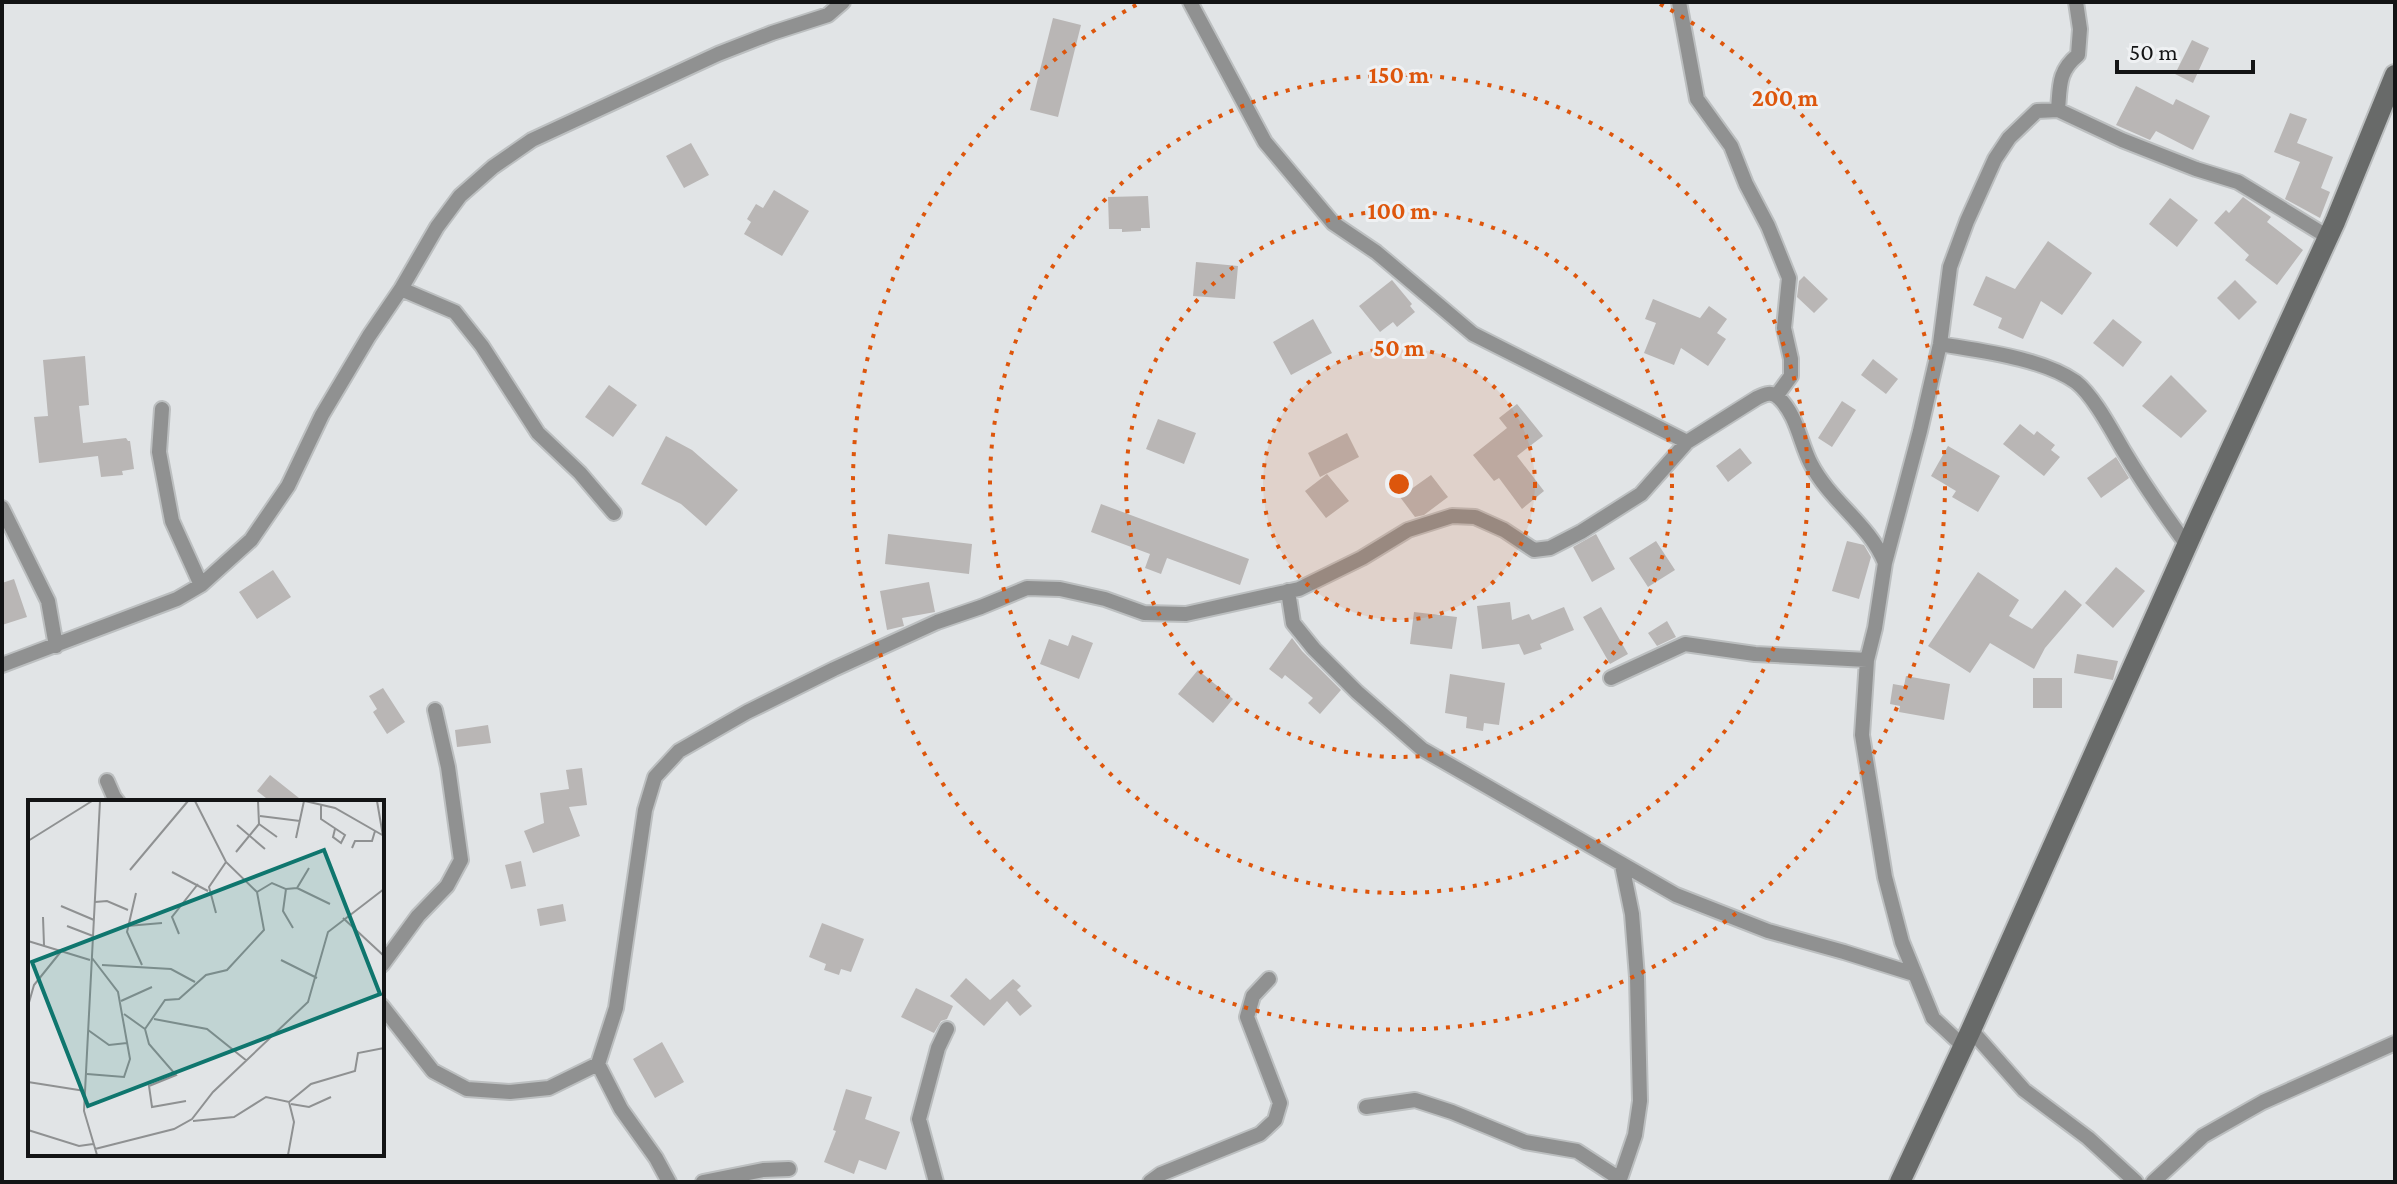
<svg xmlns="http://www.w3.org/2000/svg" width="2397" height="1184" font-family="'Crimson Pro',serif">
<rect width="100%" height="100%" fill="#e1e4e6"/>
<path fill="#b9b6b5" d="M1053 18 1081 25 1058 117 1030 110Z
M2192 40 2209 48 2193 83 2175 74Z
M2136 86 2173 105 2176 99 2210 116 2193 150 2156 131 2150 140 2116 125Z
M2290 113 2307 119 2297 143 2333 157 2321 188 2330 192 2320 218 2285 199 2300 162 2274 152Z
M691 143 709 175 684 188 666 156Z
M774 190 809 211 782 256 744 234 751 222 747 219 756 204 763 208Z
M1148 196 1150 228H1141V231L1122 232V229H1109L1108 197Z
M2243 197 2271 217 2267 222 2303 250 2277 285 2245 260 2249 255 2214 223 2226 210 2229 213Z
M2170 198 2198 220 2177 247 2149 224Z
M2048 241 2092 273 2062 315 2041 301 2023 339 1998 328 2002 318 1973 305 1986 276 2015 289Z
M1196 262 1238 266 1235 299 1193 296Z
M1804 276 1828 299 1814 313 1797 297 1799 281Z
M1392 280 1412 304 1410 306 1415 312 1397 327 1393 322 1380 332 1359 306Z
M2235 280 2257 302 2239 320 2217 298Z
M1653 299 1700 318 1709 306 1727 319 1717 333 1726 339 1708 366 1681 348 1674 365 1644 353 1656 323 1645 319Z
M1313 319 1332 353 1291 375 1273 342Z
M2113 319 2142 342 2123 367 2093 343Z
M85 356 89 405 79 406 83 443 126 438 128 441H130L134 469 122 471 123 475 101 477 98 456 39 463 34 417 48 416 43 360Z
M1873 359 1898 379 1886 394 1861 375Z
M2171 375 2207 411 2181 438 2142 406Z
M609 385 637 405 613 437 585 417Z
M1842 401 1856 410 1832 447 1818 438Z
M1517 404 1543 436 1517 456 1544 491 1522 509 1499 478 1494 481 1473 455 1507 428 1499 418Z
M1158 419 1196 433 1184 464 1146 449Z
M2020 424 2034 435 2037 431 2055 445 2051 450 2060 457 2044 476 2003 444Z
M1347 433 1359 457 1320 477 1308 453Z
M666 436 692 450 738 490 706 526 681 504 641 484Z
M1948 446 2000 476 1978 512 1952 497 1956 491 1931 476Z
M1740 448 1752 463 1728 482 1716 466Z
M2116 457 2129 478 2101 498 2087 478Z
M1327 474 1349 501 1326 518 1305 491Z
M1431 475 1448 497 1424 515 1415 517 1400 497Z
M1101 504 1249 559 1240 585 1167 558 1161 574 1145 568 1150 554 1091 532Z
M888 534 972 544 969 574 885 564Z
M1596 534 1615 569 1592 582 1573 547Z
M1656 541 1675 570 1648 587 1629 558Z
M1847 541 1864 545 1871 557 1859 599 1832 591Z
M2116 567 2145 591 2113 628 2085 603Z
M273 570 291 597 257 619 239 592Z
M1978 572 2019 600 2009 616 2032 629 2065 590 2082 605 2045 648 2034 669 1990 643 1970 673 1928 646Z
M14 579 27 617 2 625V583Z
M929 582 935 612 902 618 904 626 887 630 880 591Z
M1510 602 1512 620 1529 614 1532 620 1564 607 1574 630 1540 644 1542 649 1524 655 1519 644 1482 649 1477 606Z
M1601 607 1628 654 1610 664 1583 617Z
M1414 612 1457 617 1452 649 1410 644Z
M1667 621 1676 637 1657 646 1648 633Z
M1072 635 1093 643 1079 679 1040 664 1049 639 1068 646Z
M1292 638 1302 651 1341 690 1320 714 1308 703 1313 698 1285 675 1282 679 1269 669Z
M2077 654 2118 661 2113 680 2074 673Z
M1198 670 1233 699 1213 723 1178 694Z
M1450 674 1505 683 1499 725 1484 723 1483 731 1466 728 1467 717 1445 713Z
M1906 676 1950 684 1944 720 1899 712 1900 706 1890 704 1893 684 1904 686Z
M2033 678H2062V708H2033Z
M383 688 405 722 387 734 373 712 377 709 369 696Z
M488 725 491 743 457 747 455 730Z
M582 768 587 805 569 807 580 836 533 853 524 831 544 823 540 793 569 789 566 770Z
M270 775 304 802H271L257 791Z
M521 861 526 886 511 889 505 865Z
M563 904 566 921 540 926 537 909Z
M822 923 864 939 851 972 841 969 839 975 824 970 826 964 809 957Z
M966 978 990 1000 1013 979 1021 986 1017 990 1032 1006 1020 1016 1007 1001 984 1026 950 996Z
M916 988 953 1006 947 1019 941 1021 934 1033 901 1017Z
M662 1042 684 1082 655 1098 633 1059Z
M846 1089 872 1097 865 1119 900 1132 886 1170 859 1160 854 1174 824 1162 836 1131 833 1130Z"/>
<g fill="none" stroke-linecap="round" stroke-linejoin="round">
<defs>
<path id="minor" d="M1190 2 1265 142 1333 223 1376 252 1473 334 1687 442
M1679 2 1697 99 1731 146 1746 184 1768 226 1789 278 1784 328 1791 359V376L1777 395
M2058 110C2060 86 2058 71 2078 55L2080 29 2076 2
M401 289 455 312 482 346 538 433 580 473 614 513
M1940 344C1981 351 2042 358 2076 382 2094 396 2113 433 2125 453 2144 485 2165 515 2187 545
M162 409 159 452 172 521 201 585
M2 508 48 601 56 646
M1288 591 1293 623 1314 649 1357 692 1422 749 1676 895 1768 931 1844 952 1914 974
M2 665 177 599 201 585 251 540 288 486 322 415 369 336 401 289 437 227 460 196 493 167 532 140 718 54 772 33 828 15 843 2
M1611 678 1685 644 1755 654 1867 660
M107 781 114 797 118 802
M382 965 418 916 447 886 461 860 448 767 435 710
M382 1006 433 1071 467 1089 510 1092 549 1088 598 1064
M1971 1030 2024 1090 2088 1138 2136 1182
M1963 1046 1933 1018 1902 942 1885 877 1862 735 1867 660 1875 628 1885 563 1920 431 1940 344 1950 267 1967 221 1995 159 2009 138 2037 111 2058 110 2122 140 2196 169 2238 182 2328 237
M1366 1107 1415 1100 1452 1112 1525 1142 1577 1151 1620 1179
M669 1182 656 1158 621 1109 598 1064 616 1008 645 810 655 777 679 751 747 712 834 669 937 622 981 607 1027 588 1060 589 1105 599 1144 613 1186 614 1299 589 1362 558 1408 530 1452 516 1475 517 1504 530 1534 550 1550 548 1581 532 1641 494 1687 442 1757 398C1765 394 1772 391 1779 398 1797 415 1800 443 1811 464 1830 501 1870 525 1885 563
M703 1182 763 1170 789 1169
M936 1182 919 1119 938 1048 947 1029
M1150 1182 1161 1174 1260 1134 1275 1120 1280 1103 1247 1017 1253 996 1269 979
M1619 1182 1635 1135 1640 1101 1637 977 1632 914 1622 865
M2153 1182 2203 1136 2263 1102 2395 1043"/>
<path id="secondary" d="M1900 1182 1971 1030 2200 516 2335 222 2395 75"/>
</defs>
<use href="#minor" stroke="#bcbfc0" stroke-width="18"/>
<use href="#secondary" stroke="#bcbfc0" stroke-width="24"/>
<use href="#minor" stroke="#909191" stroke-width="14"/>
<use href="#secondary" stroke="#686a69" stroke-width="20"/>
</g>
<circle cx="1399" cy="484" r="136" fill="#dd560c" fill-opacity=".12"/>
<g fill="none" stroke="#dd560c" stroke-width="4" stroke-dasharray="4 8">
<circle cx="1399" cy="484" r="136"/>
<circle cx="1399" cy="484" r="273"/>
<circle cx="1399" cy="484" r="409"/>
<path d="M1660 4A546 546 0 1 1 1138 4"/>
</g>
<g transform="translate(28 800)">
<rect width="356" height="356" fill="#e1e4e6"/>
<path fill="none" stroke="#8f9192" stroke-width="2" d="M230 1 231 24 249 37M277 1 307 8 356 36M349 1 355 36M293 4V19L317 35 313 43 305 37 307 29M232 16 272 21M209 25 237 49M268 38 276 1M0 41 64 1M324 48 327 41H344L347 31M208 52 231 24M102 70 160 1M144 72 180 91M269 88 302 104M258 89 269 88 281 68M229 92 244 83 258 89 255 111 265 128M108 93 99 132 114 165M67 102 79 101 100 110M33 106 66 120M188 113 181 87 198 62M15 117 16 145M315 118 356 156M39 126 65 136M99 126 134 123M151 134 144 117 170 84M0 141 62 160M253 160 289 178M74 165 143 169 167 182M93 201 124 187M0 206 6 185 35 149M96 214 117 229 121 244 148 275 121 286 124 307 158 301M126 219 179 229 219 261M117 229 137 200 151 199 178 175 199 170 236 130 229 92 198 62 167 1M60 230 81 245 99 243M59 274 96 277 102 259 90 192 64 158M0 282 57 291M263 304 281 307 303 297M165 321 206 317 238 297 261 302 283 284 327 271 330 253 356 248M0 330 51 346 65 344M67 349 146 329 164 319 185 292 280 202 300 132 356 89M69 355 56 311 72 1M260 355 266 322 261 302"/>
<path fill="#0f766e" fill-opacity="0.15" stroke="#0f766e" stroke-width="4" d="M296 50 352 194 60 306 4 162Z"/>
<rect width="356" height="356" fill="none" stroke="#131415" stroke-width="4"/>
</g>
<circle cx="1399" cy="484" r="12" fill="#dd560c" stroke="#eff1f3" stroke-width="4"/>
<g font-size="24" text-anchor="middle" font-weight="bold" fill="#dd560c" stroke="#eff1f3" stroke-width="6" stroke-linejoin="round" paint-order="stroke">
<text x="1399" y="83">150 m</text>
<text x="1785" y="106">200 m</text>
<text x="1399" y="219">100 m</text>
<text x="1399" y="356">50 m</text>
</g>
<rect width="2397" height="1184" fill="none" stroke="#131415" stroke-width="8"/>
<path d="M2117 60v12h136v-12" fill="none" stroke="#131415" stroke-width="4"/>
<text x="2129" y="60" font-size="24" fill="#131415" stroke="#eff1f3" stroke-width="6" paint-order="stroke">50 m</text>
</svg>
